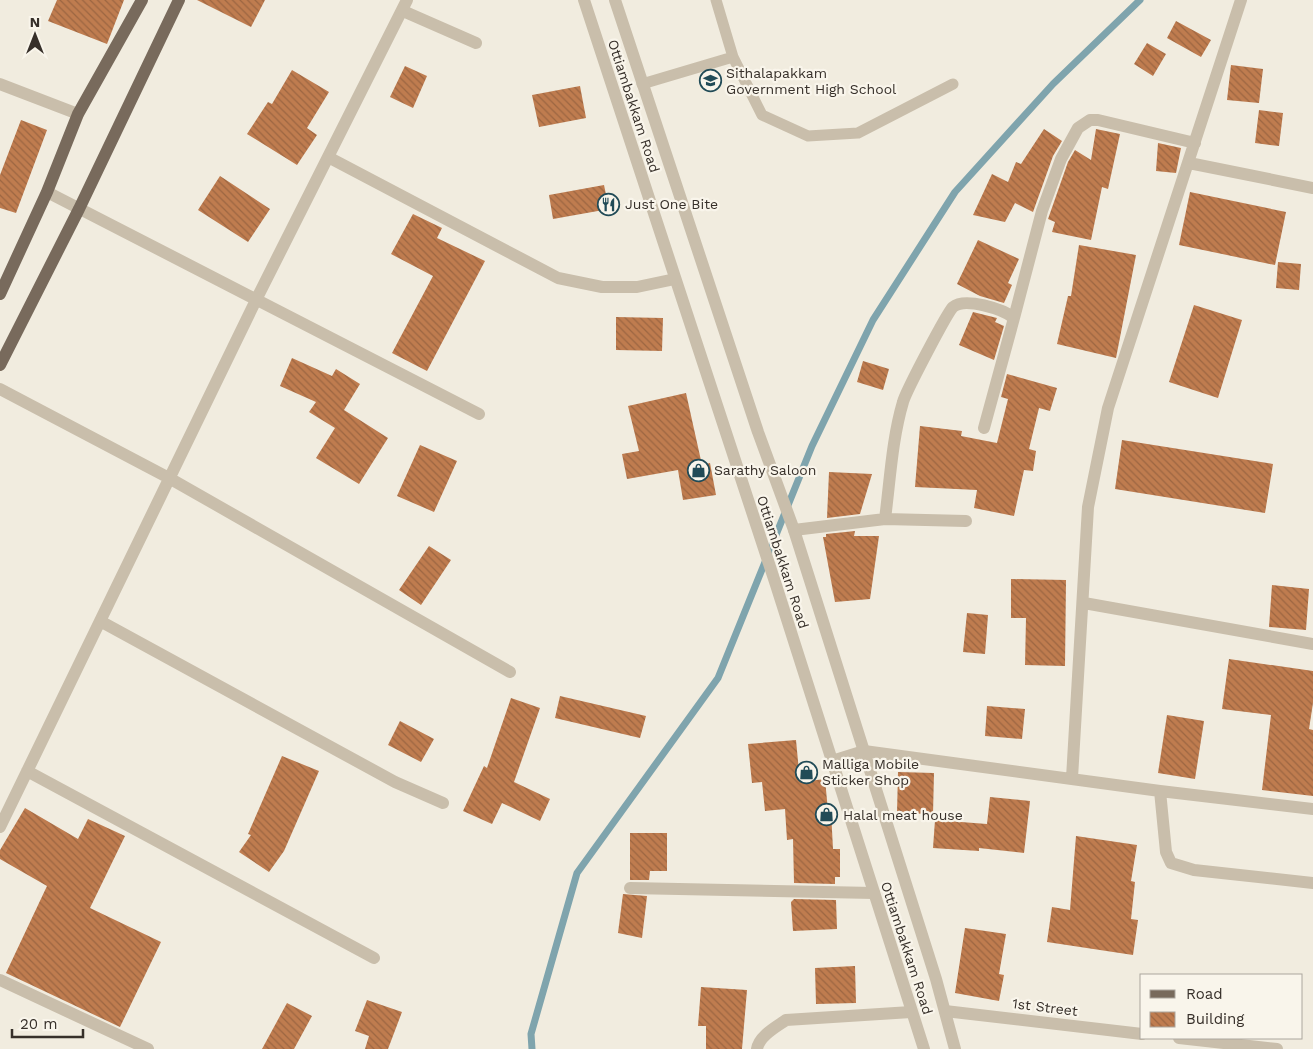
<svg xmlns="http://www.w3.org/2000/svg" width="1313" height="1049" font-family="'Work Sans',sans-serif">
<defs>
<pattern id="building-back-hatch" width="6" height="6" patternUnits="userSpaceOnUse" patternTransform="scale(1.25)"><rect width="6" height="6" fill="#bf7c4f"/><path d="M-1 5l2 2M0 0l6 6M5-1l2 2" fill="none" stroke="#9c6642"/></pattern>
</defs>
<rect width="100%" height="100%" fill="#f1ecdf"/>
<g fill="none" stroke-linecap="round" stroke-linejoin="round">
<path stroke="#7fa4ad" stroke-width="7" d="M532 1049 531 1034 577 873 718 678 812 446 873 320 955 192 1053 84 1140 0"/>
</g>
<path fill="url(#building-back-hatch)" d="M57 0H124L107 44 48 21Z
M197 0H265L251 27Z
M1176 21 1211 40 1201 57 1167 38Z
M1147 43 1166 54 1153 76 1134 64Z
M1231 65 1263 69 1259 103 1227 100Z
M405 66 427 76 413 108 390 97Z
M292 70 329 92 307 128 317 135 297 165 247 134 268 102 272 104Z
M580 86 586 118 539 127 532 95Z
M1259 110 1283 113 1279 146 1255 143Z
M21 120 47 130 16 213 0 208V175Z
M1044 129 1062 141 1053 156 1033 212 1015 203 1005 222 973 215 992 174 1008 182 1016 162 1021 164Z
M1096 129 1120 134 1108 189 1102 187 1091 240 1052 232 1055 222 1048 219 1068 162 1075 150 1091 160Z
M1158 143 1181 148 1176 173 1156 171Z
M220 176 270 209 248 242 198 210Z
M604 185 609 209 553 219 549 195Z
M1190 192 1286 212 1275 265 1179 245Z
M413 214 442 228 437 238 485 261 427 371 392 353 433 276 391 254Z
M978 240 1019 259 1008 283 1012 285 1004 303 980 296 957 284Z
M1079 245 1136 255 1116 358 1057 344 1068 296H1071Z
M1278 262 1301 264 1299 290 1276 288Z
M1194 305 1242 320 1218 398 1169 382Z
M973 312 997 318 995 322 1004 326 994 360 959 345Z
M616 317 663 318 662 351 616 350Z
M292 358 332 376 336 369 360 384 344 410 388 438 359 484 316 458 335 428 309 412 316 402 280 386Z
M863 361 889 369 883 390 857 382Z
M1007 374 1057 388 1050 411 1039 408 1029 449 1036 451 1033 471 1024 470 1014 516 974 508 977 490 915 487 920 426 962 431 961 436 997 443 1008 399 1001 397Z
M686 393 702 465 710 463 716 495 683 500 678 470 627 479 622 454 639 451 628 406Z
M1122 440 1273 464 1265 513 1115 489Z
M420 445 457 461 434 512 397 496Z
M829 472 872 474 860 514 827 518Z
M855 531 854 536H879L870 599 835 602 823 537H826V534Z
M429 546 451 560 421 605 399 590Z
M1011 579 1066 580 1065 666 1025 665 1026 618H1011Z
M1272 585 1309 589 1306 630 1269 627Z
M967 613 988 615 985 654 963 652Z
M1229 659 1313 671V703L1309 729 1313 730V796L1262 790 1271 715 1222 709Z
M560 696 646 716 640 738 555 718Z
M511 698 540 708 514 782 550 799 540 821 502 803 492 824 463 811 484 766 487 768Z
M987 706 1025 709 1022 739 985 736Z
M1167 715 1204 721 1195 779 1158 773Z
M400 721 434 739 421 762 388 745Z
M796 740 800 782 825 779 828 811H831L833 849H840V877H835V884L794 883 793 839 787 840 785 809 765 811 762 782 752 783 748 744Z
M282 756 319 771 284 851 269 872 239 852 251 835 248 834Z
M898 772 934 773 933 814 897 813Z
M990 797 1030 801 1024 853 979 848V851L933 848 935 820 987 824Z
M25 808 78 839 88 819 125 836 90 908 161 942 120 1027 6 973 47 886 0 859V850Z
M630 833H667V871H650L649 880H630Z
M1076 836 1137 845 1131 881 1135 882 1131 919 1138 920 1133 955 1047 942 1052 907 1070 910Z
M623 894 647 896 642 938 618 933Z
M794 899 836 900 837 929 793 931 791 902Z
M965 928 1006 934 999 974 1004 975 999 1001 955 993Z
M855 966 856 1003 816 1004 815 968Z
M701 987 747 990 742 1049H706V1026H698Z
M367 1000 402 1012 388 1049H365L369 1036 355 1031Z
M287 1003 312 1016 294 1049H262Z"/>
<g fill="none" stroke-linecap="round" stroke-linejoin="round">
<path stroke="#c9beab" stroke-width="11" d="M716 0 733 57
M642 84 733 57 762 115 808 136 858 133 953 84"/>
<path stroke="#c9beab" stroke-width="12" d="M403 11 476 43
M0 84 78 114
M328 157 558 278 602 287H637L675 279
M1189 163 1313 188
M47 192 479 414
M0 389 169 478 510 672
M984 428 1014 318
M885 519C890 481 892 439 903 402 906 391 947 313 953 307 965 297 1003 309 1014 318L1042 211 1061 159 1078 128 1090 120H1098L1195 143
M794 530 885 519 966 521
M1084 603 1313 644
M100 621 395 782 443 803
M832 761 864 751 1160 791 1313 809
M27 771 374 958
M1072 778 1088 507 1108 408 1241 0
M1160 791 1166 852 1171 863 1194 870 1313 883
M0 827 256 300 407 0
M630 888 874 893
M0 980 148 1049
M945 1011 1142 1034
M1179 1038 1277 1049
M757 1049C759 1036 776 1027 786 1020L911 1012"/>
<path stroke="#c9beab" stroke-width="12" d="M584 0 776 585 924 1049
M615 0 758 432 794 530 936 979 955 1049"/>
<path stroke="#786a5c" stroke-width="12" d="M0 294 47 192 78 114 142 0
M0 365 79 209 179 0"/>
</g>
<defs>
<symbol id="school-ring" viewBox="-11 -11 22 22"><circle r="9.5" fill="#f9f5eb" stroke="#214b57" stroke-width="1.5"/><path d="M0-5L7-2L0 1L-7-2ZM-4 1L0 2.5L4 1V4Q0 6-4 4Z" fill="#214b57"/></symbol>
<symbol id="restaurant-ring" viewBox="-11 -11 22 22"><circle r="9.5" fill="#f9f5eb" stroke="#214b57" stroke-width="1.5"/><path d="M-5-6h1v4h1v-4h1v4h1v-4h1v5L-1.5 .5V6h-2V.5L-5-1ZM5-6V6H3V1.5H1.5Q1.5-4 5-6Z" fill="#214b57"/></symbol>
<symbol id="shop-ring" viewBox="-11 -11 22 22"><circle r="9.5" fill="#f9f5eb" stroke="#214b57" stroke-width="1.5"/><path d="M-5-2.5h2.3a2.7 3.5 0 0 1 5.4 0H5L5.5 6h-11ZM-1.5-2.5h3a1.5 2.3 0 0 0-3 0Z" fill="#214b57"/></symbol>
</defs>
<g fill-rule="evenodd">
<use href="#school-ring" x="698" y="68" width="25" height="25"/>
<use href="#restaurant-ring" x="596" y="192" width="25" height="25"/>
<use href="#shop-ring" x="686" y="458" width="25" height="25"/>
<use href="#shop-ring" x="794" y="760" width="25" height="25"/>
<use href="#shop-ring" x="814" y="802" width="25" height="25"/>
</g>
<g text-anchor="middle" dominant-baseline="central" stroke-width="4.5" stroke-linejoin="round" paint-order="stroke">
<g font-size="14" fill="#37302a" stroke="#f9f5eb" text-anchor="start">
<text x="726" y="73">Sithalapakkam<tspan x="726" dy="16">Government High School</tspan></text>
<text x="625" y="204">Just One Bite</text>
<text x="714" y="470">Sarathy Saloon</text>
<text x="822" y="764">Malliga Mobile<tspan x="822" dy="16">Sticker Shop</tspan></text>
<text x="843" y="815">Halal meat house</text>
</g>
<g font-size="14" fill="#37302a" stroke="#f9f5eb">
<text transform="translate(634 106) rotate(72)">Ottiambakkam Road</text>
<text transform="translate(783 562) rotate(72)">Ottiambakkam Road</text>
<text transform="translate(907 948) rotate(72)">Ottiambakkam Road</text>
<text transform="translate(1045 1007) rotate(7)">1st Street</text>
</g>
</g>
<rect x="1140" y="974" width="162" height="65" fill="#f9f5eb" stroke="#aba69e"/>
<rect x="1150" y="990" width="25" height="8" fill="#786a5c" stroke="#aba69e"/>
<text x="1186" y="999" font-size="15" fill="#37302a">Road</text>
<rect x="1150" y="1012" width="25" height="15" fill="url(#building-back-hatch)" stroke="#aba69e"/>
<text x="1186" y="1024" font-size="15" fill="#37302a">Building</text>
<g transform="translate(35 35)" stroke="#f9f5eb" stroke-width="4" paint-order="stroke">
<path d="M0-4L9 19L0 12L-9 19Z" fill="#37302a"/>
<text y="-8" font-size="14" font-weight="bold" text-anchor="middle" fill="#37302a">N</text>
</g>
<path d="M12 1029v8h71v-8" fill="none" stroke="#37302a" stroke-width="2.5"/>
<text x="20" y="1029" font-size="15" fill="#37302a" stroke="#f9f5eb" stroke-width="4" paint-order="stroke">20 m</text>
</svg>
